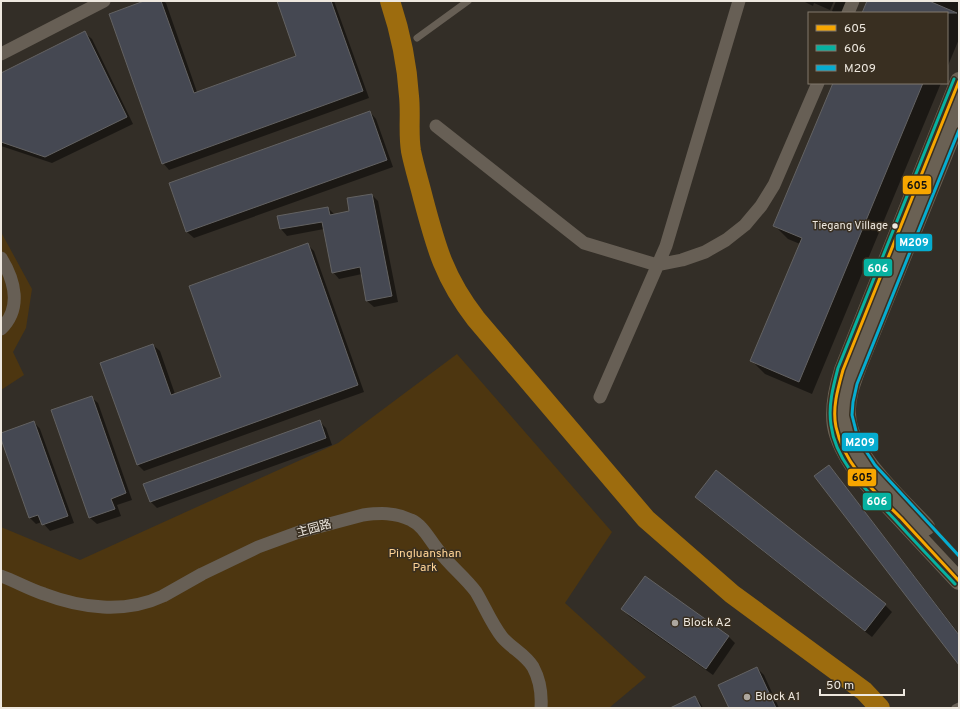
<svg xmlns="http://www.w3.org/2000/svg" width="960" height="709" font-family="Overpass,'Noto Sans SC',sans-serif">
<rect width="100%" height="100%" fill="#332e27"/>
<path fill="#4d3610" d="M1 232 32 289 26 328 13 352 24 375 1 390Z
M457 354 612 532 565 603 646 677 609 708H1V527L80 560 338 443Z"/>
<path fill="#0007" d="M147 1H163L166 3 197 92 298 56 278 1H334L369 98 169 170 163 163Z
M803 1H834L830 10 814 3 813 6Z
M836 1H853L848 13H834L832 11Z
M868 1H959V39L947 68V13H863Z
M85 33 92 39 133 124 52 163 1 146V74Z
M834 83H941L812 394 765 374 752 361 800 244 788 239 775 226Z
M370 112 376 119 393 167 194 238 187 232 170 184Z
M372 195 378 201 398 302 374 307 367 301 362 274 339 279 333 272 324 229 287 236 281 229 278 217 328 208 335 215 351 212Z
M307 244 314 251 364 392 144 471 137 464 153 345 160 351 175 394 222 378Z
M91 397 98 403 132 500 117 505 121 516 97 524 90 518 52 411Z
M319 421 326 428 332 445 157 508 150 501Z
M34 422 40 429 74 523 50 531 42 522 36 524 30 518 1 436V434Z
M829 466 835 473 959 634V663Z
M716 472 885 605 892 612 872 637 703 504 696 497Z
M645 577 729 637 735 643 713 675 629 616 623 609Z
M757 668 764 675 779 708H730Z
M695 697 701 704 703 708H672Z"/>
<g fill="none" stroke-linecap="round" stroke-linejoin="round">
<path stroke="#9d6c0e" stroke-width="20" d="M390 1C400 31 407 64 409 96 411 114 408 133 411 151 414 166 419 182 423 198 436 247 444 278 476 319L646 519 732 594 864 691 880 708"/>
</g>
<path fill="#454852" stroke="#636262" d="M144 1H161L194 93 296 56 277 1H331L363 91 162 164 109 14Z
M867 1H929L957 13H862Z
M85 31 127 117 45 157 1 142V73Z
M833 83H923L799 382 750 361 802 238 773 226Z
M370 111 387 160 186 232 169 183Z
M372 194 392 296 366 301 360 267 332 273 322 222 280 229 277 216 328 207 330 215 349 211 347 198Z
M308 243 358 385 137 465 100 363 153 344 171 395 221 377 189 286Z
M92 396 126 493 111 499 115 509 89 518 51 410Z
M320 420 326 438 150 502 143 484Z
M34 421 68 516 42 525 38 515 29 518 1 439V433Z
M829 465 959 635V665L814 476Z
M716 470 886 604 865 631 695 497Z
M645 576 729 636 706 669 621 609Z
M757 667 776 708H729L718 685Z
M695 696 701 708H670Z"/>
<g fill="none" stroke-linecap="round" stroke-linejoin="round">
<path stroke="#675f55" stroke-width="7" d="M417 38 468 1
M955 708 959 706"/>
<path stroke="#675f55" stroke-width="13" d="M848 13 853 1
M1 54 104 1
M436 126 584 243 657 265 682 260 705 252 726 240 745 225 761 206 774 185 818 83
M1 258C15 281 22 308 1 329
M600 397 666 246 739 1
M1 576C15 581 29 589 44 594 81 608 125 614 163 596L202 574 258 547 299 532 363 515C379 513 395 512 411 520 424 526 430 541 439 551 450 566 465 577 476 592 485 607 491 623 502 637 511 648 525 654 533 667 540 680 542 693 541 708"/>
<path stroke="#6a6154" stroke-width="18" d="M959 81 843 370C829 416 832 437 861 476L959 581
M926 527C900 499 848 454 847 414 846 397 852 382 858 366L959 117"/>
<defs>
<path id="bus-1" d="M959 81 843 370C838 388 832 408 836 427 844 465 875 492 901 518 920 539 940 560 959 581"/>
<path id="bus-2" d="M954 79 838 368C833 387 828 406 831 425 836 465 871 494 897 522 916 543 936 564 955 584"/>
<path id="bus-3" d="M959 130 857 384 853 402 852 415 858 439 875 465 959 556"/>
</defs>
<use href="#bus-1" stroke="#392f21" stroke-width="6"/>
<use href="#bus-2" stroke="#392f21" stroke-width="6"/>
<use href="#bus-3" stroke="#392f21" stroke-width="6"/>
<use href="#bus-1" stroke="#f7a600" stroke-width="3"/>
<use href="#bus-2" stroke="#07b1a0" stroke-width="3"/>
<use href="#bus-3" stroke="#06acd0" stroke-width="3"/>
</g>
<circle fill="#eee8df" stroke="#392f21" stroke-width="1.5" cx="895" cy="226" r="3.5"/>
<g fill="#ada79f" stroke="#392f21" stroke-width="1.5">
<circle cx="675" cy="623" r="4"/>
<circle cx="747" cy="697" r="4"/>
</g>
<g text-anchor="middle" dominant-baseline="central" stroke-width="3" stroke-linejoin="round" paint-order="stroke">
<g font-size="11" fill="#eee8df" stroke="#392f21" text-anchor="end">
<text x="888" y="226">Tiegang Village</text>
</g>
<g font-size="12" fill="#eee8df" stroke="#392f21">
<text transform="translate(314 529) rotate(-15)">主园路</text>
</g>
<g font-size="12" fill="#fed396" stroke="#392f21">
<text x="425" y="554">Pingluanshan<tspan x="425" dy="14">Park</tspan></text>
</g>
<g font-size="12" fill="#eee8df" stroke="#392f21" text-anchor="start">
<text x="683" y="623">Block A2</text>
<text x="755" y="697">Block A1</text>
</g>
</g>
<g stroke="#392f21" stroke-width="1.5">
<rect x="902" y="175" width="30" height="20" rx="4" fill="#f7a600"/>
<rect x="895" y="233" width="38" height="19" rx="4" fill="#06acd0"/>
<rect x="863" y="258" width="30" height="19" rx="4" fill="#07b1a0"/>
<rect x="841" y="432" width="38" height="20" rx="4" fill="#06acd0"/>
<rect x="847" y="468" width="30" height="19" rx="4" fill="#f7a600"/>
<rect x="862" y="492" width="30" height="19" rx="4" fill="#07b1a0"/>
</g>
<g font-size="11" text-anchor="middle" font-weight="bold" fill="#fff">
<text x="914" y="246">M209</text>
<text x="878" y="272">606</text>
<text x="860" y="446">M209</text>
<text x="877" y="505">606</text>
</g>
<g font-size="11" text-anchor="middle" font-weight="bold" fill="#111">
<text x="917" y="189">605</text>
<text x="862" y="481">605</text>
</g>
<rect width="960" height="709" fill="none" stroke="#eee8df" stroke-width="4"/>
<rect x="808" y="12" width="140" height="72" fill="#392f21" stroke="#81796d"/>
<rect x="816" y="25" width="20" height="6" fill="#f7a600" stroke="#81796d"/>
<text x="844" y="32" font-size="12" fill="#eee8df">605</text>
<rect x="816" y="45" width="20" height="6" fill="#07b1a0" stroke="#81796d"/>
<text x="844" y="52" font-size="12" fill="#eee8df">606</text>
<rect x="816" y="65" width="20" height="6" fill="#06acd0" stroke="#81796d"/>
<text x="844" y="72" font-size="12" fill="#eee8df">M209</text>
<path d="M820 689v6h84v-6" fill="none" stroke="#eee8df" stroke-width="2"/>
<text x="826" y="689" font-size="12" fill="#eee8df" stroke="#392f21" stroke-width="3" paint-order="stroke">50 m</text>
</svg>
